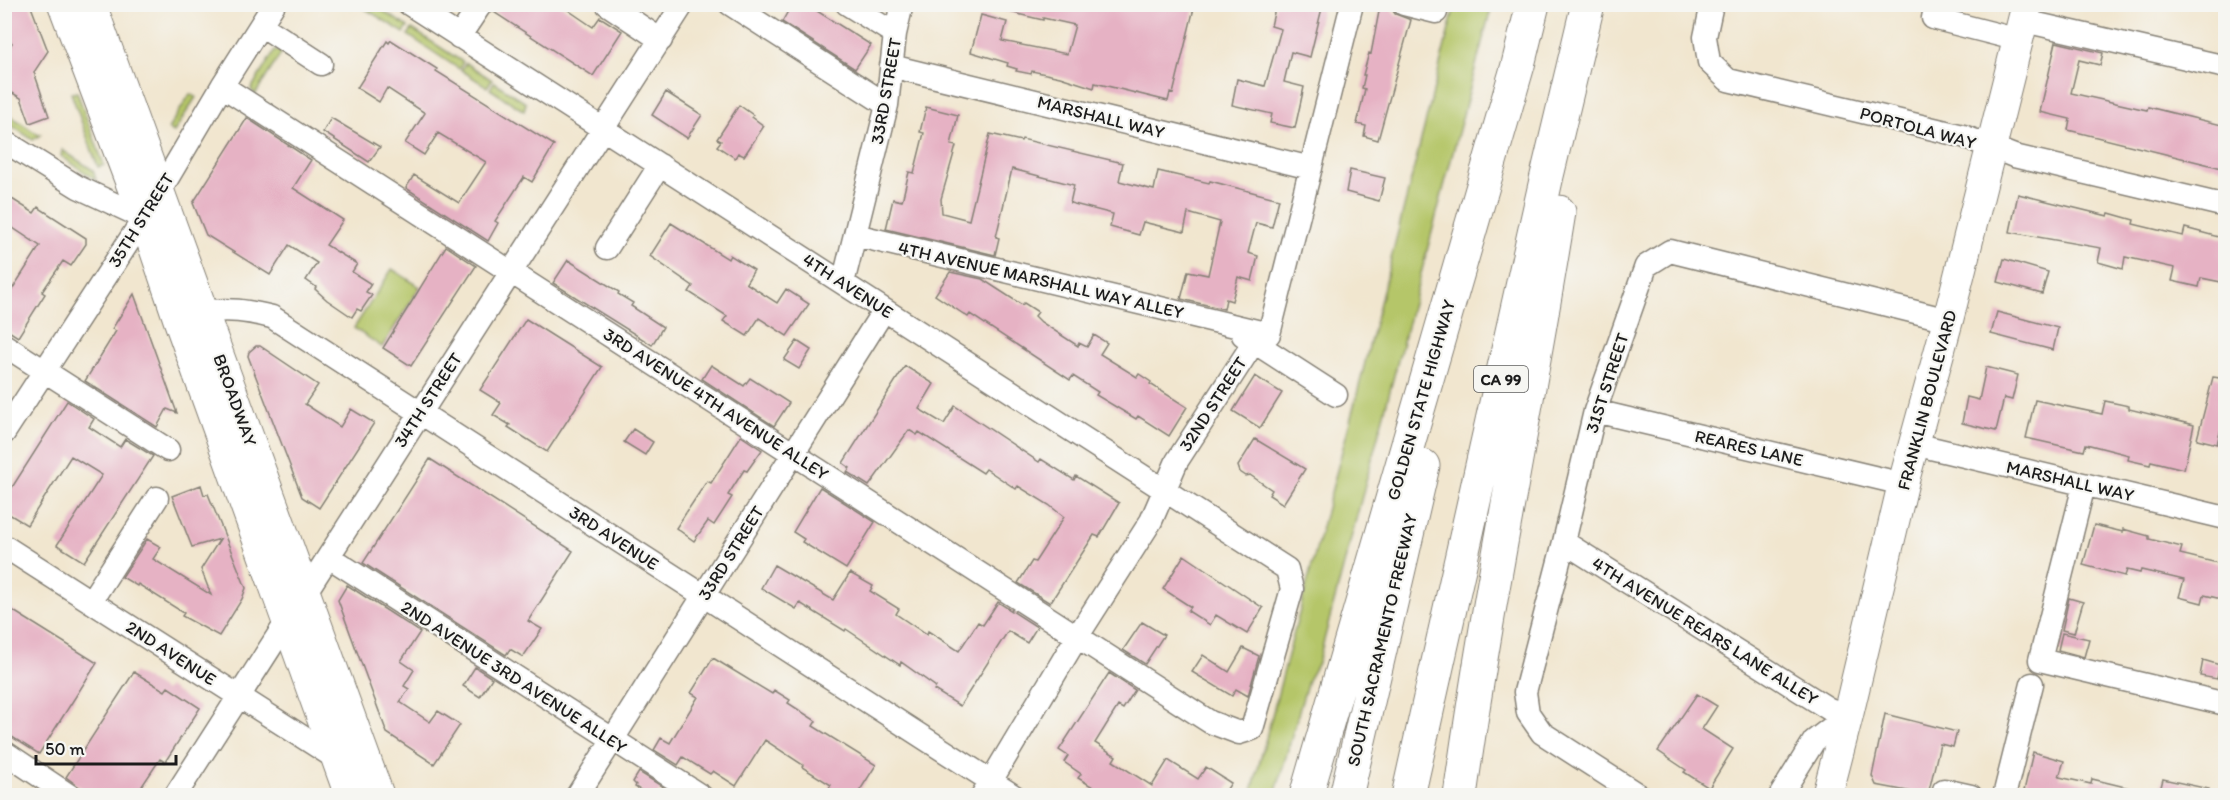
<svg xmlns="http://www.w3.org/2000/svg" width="2230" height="800" font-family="Itim,sans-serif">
<rect width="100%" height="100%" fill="#f6f6f2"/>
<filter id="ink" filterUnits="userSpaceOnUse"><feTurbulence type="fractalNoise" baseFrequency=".0167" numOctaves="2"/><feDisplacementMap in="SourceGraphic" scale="12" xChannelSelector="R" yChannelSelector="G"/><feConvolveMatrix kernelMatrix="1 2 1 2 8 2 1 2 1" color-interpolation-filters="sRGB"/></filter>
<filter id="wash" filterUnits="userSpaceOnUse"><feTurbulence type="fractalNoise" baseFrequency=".008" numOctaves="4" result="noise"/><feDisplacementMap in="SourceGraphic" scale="24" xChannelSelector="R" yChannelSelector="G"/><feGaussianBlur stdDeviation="1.35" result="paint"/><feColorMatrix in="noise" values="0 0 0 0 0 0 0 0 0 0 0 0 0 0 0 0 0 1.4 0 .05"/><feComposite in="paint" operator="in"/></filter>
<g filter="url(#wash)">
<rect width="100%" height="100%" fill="#f1e6cf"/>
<path fill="#b5c669" stroke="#687142" stroke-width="1.5" d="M359 5H374L408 27 404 33Z
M1455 5H1492L1318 663 1308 680 1275 795H1251L1355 402Z
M412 29 463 62 459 69 408 35Z
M275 50 282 52 255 95 251 89Z
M466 63 492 80 487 87 461 70Z
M494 82 526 103 524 111 490 89Z
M77 92 104 165 98 167 71 93Z
M190 94 196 97 174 132 168 129Z
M5 112 39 135H40L33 140 5 121Z
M62 150 93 170 96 180 61 156Z
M392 269 420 287 382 347 354 328Z"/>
<g id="blocks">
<path fill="#e6b2c4" d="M4 4H30L48 51 34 72 49 116 30 123 21 98 4 88V55L12 43 4 38Z
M494 4H559L593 27 600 17 622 31 593 76 492 11Z
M792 4H806L871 45 855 69 782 22Z
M1002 4H1102L1120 9 1121 4H1195L1173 94 1170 93 1168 101 1095 83 1094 88 1060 77 1032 71 1031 74 1016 71 1017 69 1007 66 1008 63 971 52 981 15 1007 22 1002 41 1067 54 1075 25 1043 18V20L1001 10Z
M1276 4H1323L1310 57 1291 52 1284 82 1304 87 1295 128 1270 123 1272 114 1232 105 1237 79 1265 86 1281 29 1271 26Z
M1380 6 1391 8 1395 14 1411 20 1378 140 1364 136 1366 126 1357 124 1365 89 1362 88 1365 75H1363L1369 53 1371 54Z
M391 40 437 69 436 71 554 145 532 182 524 177 495 221 498 223 488 241 406 188 414 175 459 203 486 162 438 133 424 155 405 143 425 113 387 88 379 102 357 88 387 41 389 43Z
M2056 42 2103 53 2100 65 2079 60 2071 93 2147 110 2148 107 2226 126V169L2068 130 2070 119 2040 112Z
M666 92 702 115 687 138 652 115Z
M739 105 753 115 752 117 764 126 744 156 738 153 735 158 717 146 721 141 717 139Z
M926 107 958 115 951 145 956 146 941 199 942 213 969 220 990 134 1021 141 1022 139 1123 163 1119 181 1154 190 1158 171 1209 183 1210 181 1279 199 1272 227 1256 223 1248 253 1258 256 1252 281 1238 277 1232 301 1226 299 1224 309 1181 299 1188 271 1208 275 1220 222 1188 213 1184 232 1143 222 1139 235 1110 227 1113 214 1070 203 1074 185 1012 169 996 237 999 238 995 255 886 229 893 199 902 201 909 172 914 173 924 133 920 132Z
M247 118 311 160 293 188 343 220 326 245 357 264 352 272 371 284 366 292 372 295 361 311 357 309 352 317 327 300 315 289 316 287 306 280 317 263 289 245 270 275 206 235 193 203Z
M331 118 380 147 369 162 323 132Z
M1350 170 1385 178 1379 201 1346 192Z
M4 194 34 213 38 207 86 238V244L71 266 63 261 42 292 45 294 18 337 4 328V302L40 246 4 222Z
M2018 194 2108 216 2109 213 2134 220 2133 224 2183 236 2185 228 2226 239V283L2201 278 2199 287 2172 281 2175 268 2125 257 2123 269 2098 262 2101 248 2010 232Z
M671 223 728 259 730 255 754 270 746 283 777 303 786 289 809 304 787 336 759 318 747 336 723 321 727 316 689 292 693 286 650 256Z
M446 246 476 266 411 366 383 348Z
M2004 259 2048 272 2042 294 1998 282Z
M568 260 619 292 618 294 633 303 631 306 663 327 652 345 553 283Z
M950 272 982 279 1022 305 1024 303 1038 312 1035 316 1041 322 1078 346 1079 343 1087 347 1094 335 1107 343 1100 354 1137 377 1139 374 1151 382 1150 384 1187 407 1169 436 1138 416 1136 419 1096 395 1098 392 1073 376 1070 380 970 314 968 317 935 295Z
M134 294 177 413 167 409 157 427 85 381 116 331 112 329Z
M1997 312 2058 328 2053 350 1991 334Z
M526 319 602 367 547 452 508 427 510 425 493 415 501 403 480 390Z
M797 341 811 350 799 369 784 360Z
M256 346H260L318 385 305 404 340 427 351 409 374 423 319 508 302 497 248 356 249 352Z
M711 365 744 386 750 378 789 403 774 426 702 379Z
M905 366 934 384 919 409 944 424 955 406 1039 462 1041 459 1074 480 1076 476 1119 503 1099 537 1094 535 1050 603 1018 583 1032 561 1035 562 1064 517 1049 505 1018 486 1016 489 986 469 983 473 919 432 917 435 909 430 869 486 847 472 850 468 843 463Z
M1986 367 2018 375 2012 400 2004 398 1996 431 1962 423 1967 397 1979 400Z
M1255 376 1282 393 1260 428 1233 411Z
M2213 377 2226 379V422L2223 421 2217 444 2197 439Z
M2035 400 2102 414 2105 401 2129 406V409L2194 425 2184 469 2151 461 2150 465 2128 460 2129 455 2086 444 2084 451 2026 438Z
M67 401 94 419 89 427 120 447 125 439 153 456 84 562 57 545 102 475 71 456 27 525 4 511V500Z
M633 429 653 442 645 455 624 442Z
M741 436 762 450 747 471 744 470 728 495 732 497 714 525 708 521 694 541 676 528 707 481 711 483Z
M1255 439 1305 469 1283 504 1269 495 1272 490 1250 475 1246 476 1240 472 1238 466Z
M430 459 573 551 528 621 542 629 523 657 510 649 506 655 363 563Z
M201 485 204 495 208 494 246 588 242 599 219 636 182 616 184 613 138 584 137 586 122 577 147 539 161 547 153 559 211 595 201 569 220 539 192 547 172 496Z
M820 487 875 522 846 569 802 542 804 539 793 532Z
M2094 525 2123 532V529L2149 536V539L2182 547 2180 554 2226 565V600L2204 595 2202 603 2179 597 2184 580 2141 570 2140 573 2127 570 2125 576 2083 565Z
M1184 555 1263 608 1247 634 1216 615 1210 625 1188 611 1191 607 1163 589Z
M774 565 833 600 850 573 873 586 870 591 899 609 896 614 927 635 928 631 959 651 978 622 983 625 998 602 1037 627 1027 643 1008 631 960 706 934 690 936 687 901 662 900 665 846 629 845 631 800 603 796 609 761 588Z
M347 585 420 632 401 661 414 670 404 686 409 689 400 702 430 722 438 711 460 725 434 764 387 733 338 600Z
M2069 598 2083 602 2074 633 2062 630Z
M4 605 97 663 39 754 4 732Z
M1142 622 1164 635 1145 664 1123 650Z
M2062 633 2089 639 2084 657 2058 650Z
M1243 648 1259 656 1248 696 1236 689 1232 696 1192 672 1203 655 1229 672Z
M713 658 772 694 774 690 790 700 788 703 816 721 813 726 876 765 857 795H841L829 788 831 785 802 767 803 765 765 740 736 786 713 771 710 774 683 757 678 765 654 750 661 738 670 743 698 697 691 693Z
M2203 660 2220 665 2217 679 2200 676Z
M475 667 492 678 480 697 463 686Z
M134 672 165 691 168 687 200 708 165 762 160 759 136 795H90L66 777Z
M1109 673 1135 690 1123 709 1118 706 1095 743 1116 756 1113 761 1152 786 1168 760 1198 779 1206 767 1231 783 1223 795H1087L1093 787 1078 778 1081 774 1064 762 1068 756 1059 750Z
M1697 694 1717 706 1702 729 1733 749 1709 788 1684 772 1686 770 1658 751Z
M1885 714 1957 732 1953 747 1940 744 1928 795 1876 785 1872 776Z
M2033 752 2064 761 2059 777 2091 784 2092 779 2138 790 2137 795H2023Z
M639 772 663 787 657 795H639L642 791 635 787 636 785 633 782Z
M2163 779 2209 789 2208 795H2159Z"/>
</g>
</g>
<g filter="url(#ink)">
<use href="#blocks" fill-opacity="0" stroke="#868176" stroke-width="1.5"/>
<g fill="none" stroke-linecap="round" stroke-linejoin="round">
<defs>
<path id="minor" d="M607 4 661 40
M730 4 887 105
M847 4 895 34
M1404 4 1436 12
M1712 4 1705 37 1709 62 1728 80 1963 136 2014 156 2226 206
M1936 4 1933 18 2019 40
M2024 21 2226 67
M261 25 321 64
M459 37 481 4
M891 66 1311 168
M222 86 1210 722 1239 733 1252 729 1292 589 1287 569 409 4
M4 141 78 187 144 218
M855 235 1269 334 1352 4
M607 248 660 165
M843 283 887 105 895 34 902 4
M204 312C228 308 248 311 272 317L1014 796
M1243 335 1336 395
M4 345 168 450
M1595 411 1903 484
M4 433 144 218 222 86 274 4
M1914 444 2226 518
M2084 485 2040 660 2226 704
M1564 542 1829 709 1848 715
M4 546 337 759
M329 557 701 796
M91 601 157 498
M4 752 70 796
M175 796 683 4
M577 796 884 310
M982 796 1077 637 1151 521 1177 461 1254 342
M1640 796 1542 733 1528 713 1525 692 1564 542 1595 411 1646 266 1670 251 1948 320
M1780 796 1814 741 1848 715
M1943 796 1944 790 1971 796
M2004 796 2032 684"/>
<path id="major" d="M63 4 144 218 179 321 350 796
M91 4 379 796
M1827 796 1848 715 1903 484 1948 320 2027 4"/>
<path id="highway" d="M1306 796 1518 65 1533 4
M1346 796 1423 466
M1408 796 1546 180 1588 4
M1460 796C1487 600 1528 407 1559 212"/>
</defs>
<use href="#minor" stroke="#868176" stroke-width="25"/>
<use href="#major" stroke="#868176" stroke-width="32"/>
<use href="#highway" stroke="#868176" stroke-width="35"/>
<use href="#minor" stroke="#fff" stroke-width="22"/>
<use href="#major" stroke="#fff" stroke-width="30"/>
<use href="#highway" stroke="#fff" stroke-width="33"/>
</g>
</g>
<g text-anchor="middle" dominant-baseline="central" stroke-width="4.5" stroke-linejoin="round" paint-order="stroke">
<rect fill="#f6f6f2" stroke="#5d5d5c" stroke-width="1.5" x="1474" y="366" width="54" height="26" rx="4.5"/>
<g font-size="16" font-weight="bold" fill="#1c1c1c">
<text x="1501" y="379">CA 99</text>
</g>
<g font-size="18" fill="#1c1c1c" stroke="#f6f6f2">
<text transform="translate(886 91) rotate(-80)">33RD STREET</text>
<text transform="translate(1101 117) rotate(14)">MARSHALL WAY</text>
<text transform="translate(1918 128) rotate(15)">PORTOLA WAY</text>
<text transform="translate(141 220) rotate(-58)">35TH STREET</text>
<text transform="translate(1041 280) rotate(13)">4TH AVENUE MARSHALL WAY ALLEY</text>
<text transform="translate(848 286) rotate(33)">4TH AVENUE</text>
<text transform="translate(1607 383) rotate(-72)">31ST STREET</text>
<text transform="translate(235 400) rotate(70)">BROADWAY</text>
<text transform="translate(428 400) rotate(-57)">34TH STREET</text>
<text transform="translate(1421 400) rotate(-74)">GOLDEN STATE HIGHWAY</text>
<text transform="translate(1927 400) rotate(-75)">FRANKLIN BOULEVARD</text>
<text transform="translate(716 404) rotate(33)">3RD AVENUE 4TH AVENUE ALLEY</text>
<text transform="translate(1213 404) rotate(-57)">32ND STREET</text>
<text transform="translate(1749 448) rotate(13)">REARES LANE</text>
<text transform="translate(2070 481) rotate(13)">MARSHALL WAY</text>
<text transform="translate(614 538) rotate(33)">3RD AVENUE</text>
<text transform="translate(731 553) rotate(-58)">33RD STREET</text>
<text transform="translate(1705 631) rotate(32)">4TH AVENUE REARS LANE ALLEY</text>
<text transform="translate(1382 640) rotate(-77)">SOUTH SACRAMENTO FREEWAY</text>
<text transform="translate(171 653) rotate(33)">2ND AVENUE</text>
<text transform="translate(514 677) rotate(33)">2ND AVENUE 3RD AVENUE ALLEY</text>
</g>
</g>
<rect width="2230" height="800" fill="none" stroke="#f6f6f2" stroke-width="24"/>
<path d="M36 755v9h140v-9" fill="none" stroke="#1c1c1c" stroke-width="3"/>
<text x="45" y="755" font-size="18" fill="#1c1c1c" stroke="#f6f6f2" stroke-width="4.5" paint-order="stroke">50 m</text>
</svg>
